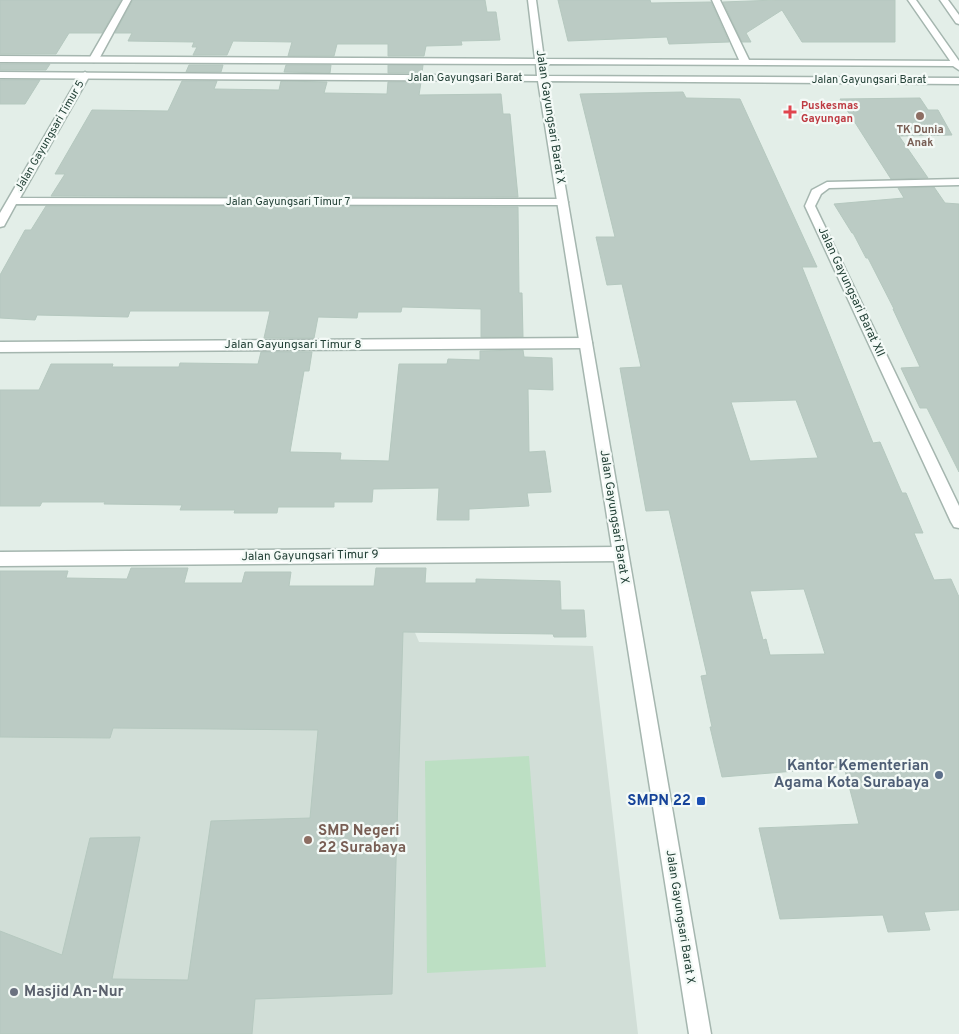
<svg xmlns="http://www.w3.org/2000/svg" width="959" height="1034" font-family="Overpass,sans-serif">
<rect width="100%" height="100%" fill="#e3eee8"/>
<path fill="#d1ded7" d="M413 628 419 642 593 646 638 1034H0V640Z"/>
<path fill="#bcdfc3" d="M529 756 546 967 427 973 425 761Z"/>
<path fill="#bbcbc4" stroke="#b5c8bf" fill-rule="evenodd" d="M0 0H121L102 33H69L56 54H0Z
M133 0H485L487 12H496L500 40 461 41 462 45 426 46 424 56H388V44H337L334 56H288L292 42 233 41 227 55H193L197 47H192L194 42 128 41 132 33H115Z
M558 0H650L651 3 711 2 729 42 669 44 667 37 568 41Z
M776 0H895V42H802L782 10 746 33 751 42H742L723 2Z
M0 64H50L46 70H0Z
M189 65H223L221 72H186Z
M286 65H331L330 73 284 72Z
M388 65H423L422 73H388Z
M0 80H40L25 104H0Z
M182 81H217L214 89 279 90 281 81 327 82 324 93 387 94 388 82H421L419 95 501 94 503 114H510L518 197 51 196 65 174H55L92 110 168 111Z
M683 92 686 98 740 99 817 267H802L873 443 880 442 902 493H906L923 533H914L934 580 951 579 959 597V910L924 912 930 930 888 932 883 915 780 919 759 828 859 824 844 767 722 777 710 727H712L701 676 707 675 669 510 646 511 620 368 641 367 622 284 607 285 596 237H615L580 94ZM796 400 818 458 750 461 731 402ZM804 589 825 654 770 655 766 639 763 640 750 591Z
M920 98 928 110H938L952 135 899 136 928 178 891 179 840 99Z
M934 187 945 203 959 204V472L927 408H920L901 368 920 367 893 309H894L868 258H866L853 233H852L834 204 904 198 898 188Z
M46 206 518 207 519 293H522L523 337H481V309L402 307 401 312H358L357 318 318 317 314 338H264L270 311H130L128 317 37 315 35 320 0 318V275L25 230H31Z
M523 350 524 357 552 358 553 390 528 389 529 452 545 451 551 492 527 493 529 506 469 509V520H437L439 488 373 489 372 502H334V507H278L277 513H234L235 510H180L182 505 104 504 105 502H42L40 506H0V390H39L51 364H113L112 367H179L180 363 258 364 261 352H312L309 371H304L290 452 341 453 340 460 389 461 399 364H447L448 359 480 360V351Z
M131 568H188L184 583H242L245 572H291L289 586H374L376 568H426L425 583H476V579L560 581 561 610H584L586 637H554L553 634 403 632 392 994 255 999 252 1034H0V931L62 955 90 838 140 837 112 979 188 980 211 821 310 818 318 730 113 728 110 738 0 737V571H68L66 578 127 579Z"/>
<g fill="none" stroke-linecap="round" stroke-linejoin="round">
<defs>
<path id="minor" d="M123 0H131L99 59 94 62 91 61 89 59Z
M712 0H720L750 62 748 64H742L740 62Z
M908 0H916L959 61V65H953Z
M940 0H948L959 15V24L956 23Z
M85 72 90 75 20 198 563 199 568 202 563 205 16 204 4 226 0 227V213L7 201 80 75Z
M959 179V185L829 188 821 194 815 206 959 506V528L954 527 951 522 805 206 812 190 827 182Z
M586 338 591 340 592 343 591 346 586 348 0 352V342Z
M620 547 625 549 628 554 625 559 620 561 0 566V552Z"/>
<path id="tertiary" d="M528 0H536L544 59 959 61V70L953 66 545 64 546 76 959 78V84L547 81 711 1034H689L538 81 0 78V72L537 76 536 64 0 62V56L535 59Z"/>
</defs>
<use href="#minor" stroke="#a5b6af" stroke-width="3"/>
<use href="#tertiary" stroke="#a5b6af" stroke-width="3"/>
<use href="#minor" fill="#fff" fill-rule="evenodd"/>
<use href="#tertiary" fill="#fff" fill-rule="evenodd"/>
</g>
<path fill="#e0444e" stroke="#f4faf7" stroke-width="2" d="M787.5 104.5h5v5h5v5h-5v5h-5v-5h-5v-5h5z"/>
<g fill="#8d6e63" stroke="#f4faf7" stroke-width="2">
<circle cx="920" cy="116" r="5"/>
<circle cx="308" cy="840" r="5"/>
</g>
<circle fill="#5c6f8a" stroke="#f4faf7" stroke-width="2" cx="939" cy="775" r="5"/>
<rect fill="#1a4fb4" stroke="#f4faf7" stroke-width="2" x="696" y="796" width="10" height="10" rx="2.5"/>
<circle fill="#6b7280" stroke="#f4faf7" stroke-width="2" cx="14" cy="992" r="5"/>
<g text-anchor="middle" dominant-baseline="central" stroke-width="4.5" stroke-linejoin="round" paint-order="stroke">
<g font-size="11" fill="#224036" stroke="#f4faf7">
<text x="465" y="78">Jalan Gayungsari Barat</text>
<text x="869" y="80">Jalan Gayungsari Barat</text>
<text transform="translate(50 136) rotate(-60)">Jalan Gayungsari Timur 5</text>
<text x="288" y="202">Jalan Gayungsari Timur 7</text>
</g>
<g font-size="11" font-weight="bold" fill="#be3a42" stroke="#f4faf7" text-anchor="start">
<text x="801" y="106">Puskesmas<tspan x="801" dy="13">Gayungan</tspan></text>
</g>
<g font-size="11" font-weight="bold" fill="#785e54" stroke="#f4faf7">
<text x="920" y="130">TK Dunia<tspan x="920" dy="13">Anak</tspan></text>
</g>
<g font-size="12" fill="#224036" stroke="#f4faf7">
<text transform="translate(550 117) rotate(81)">Jalan Gayungsari Barat X</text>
<text transform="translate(851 292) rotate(65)">Jalan Gayungsari Barat XII</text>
<text x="293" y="345">Jalan Gayungsari Timur 8</text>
<text transform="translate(614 517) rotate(81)">Jalan Gayungsari Barat X</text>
<text transform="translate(310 556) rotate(-1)">Jalan Gayungsari Timur 9</text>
<text transform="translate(680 917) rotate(81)">Jalan Gayungsari Barat X</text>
</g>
<g font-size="15" font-weight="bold" fill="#4e5e75" stroke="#f4faf7" text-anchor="end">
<text x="929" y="766">Kantor Kementerian<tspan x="929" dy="17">Agama Kota Surabaya</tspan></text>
</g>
<g font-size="15" font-weight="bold" fill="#164399" stroke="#f4faf7" text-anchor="end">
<text x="691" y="801">SMPN 22</text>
</g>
<g font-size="15" font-weight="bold" fill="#785e54" stroke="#f4faf7" text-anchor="start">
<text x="318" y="831">SMP Negeri<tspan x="318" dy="17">22 Surabaya</tspan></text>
</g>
<g font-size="15" font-weight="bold" fill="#5b616d" stroke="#f4faf7" text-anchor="start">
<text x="24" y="992">Masjid An-Nur</text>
</g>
</g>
</svg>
